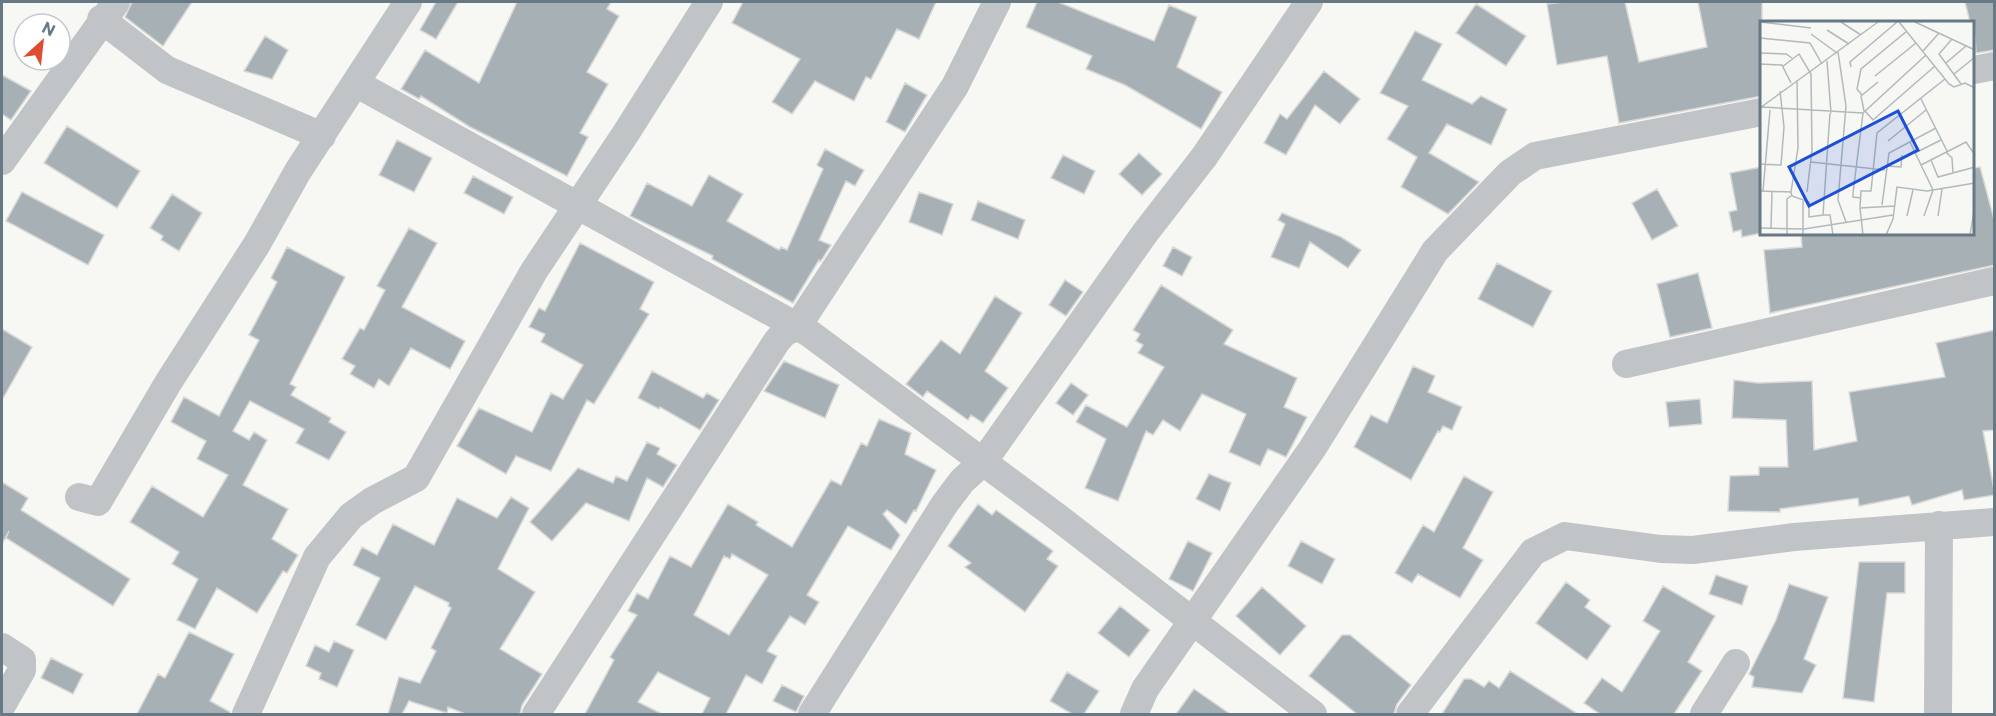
<svg xmlns="http://www.w3.org/2000/svg" width="1996" height="716" font-family="Commissioner,sans-serif">
<rect width="100%" height="100%" fill="#f7f7f4"/>
<path fill="#a7b0b5" stroke="#d8d8d6" stroke-width="1.5" fill-rule="evenodd" d="M132 2H192L163 46 125 17Z
M436 2H458L436 39 420 30Z
M517 2H611L607 9 619 16 587 72 608 84 580 133 588 137 567 176 470 127 421 96 419 99 401 89 425 50 479 83Z
M743 2H936L919 39 897 29 871 79 866 77 854 101 815 81 792 114 772 102 800 59 732 23Z
M1037 2H1058L1154 41 1169 5 1197 17 1177 67 1222 92 1201 129 1125 85 1086 69 1092 56 1026 27Z
M1564 2H1625L1639 62 1707 47 1698 2H1762V96L1619 123 1607 56 1557 65 1547 4Z
M1965 2H1995V50L1976 53 1974 22H1970Z
M1476 4 1526 36 1506 66 1456 33Z
M1415 31 1442 44 1422 80 1472 104 1481 96 1507 109 1491 145 1447 124 1429 153 1479 182 1448 214 1401 187 1417 157 1387 139 1408 106 1380 93Z
M265 36 288 50 272 79 244 71Z
M1324 71 1360 99 1340 124 1315 105 1286 155 1264 143 1280 114 1287 119Z
M2 75 31 91 11 120 2 114Z
M905 83 927 95 905 132 886 122Z
M67 126 140 171 117 208 44 163Z
M397 140 432 158 414 192 379 175Z
M825 149 864 170 855 186 846 181 819 240 831 245 821 261 819 260 793 303 712 259 713 256 630 216 647 183 692 206 709 175 743 194 727 221 779 250 781 247 787 250 823 169 817 165Z
M1139 153 1162 174 1142 195 1119 174Z
M1063 155 1095 171 1084 194 1051 178Z
M1762 167V233L1742 237 1741 230 1733 232 1729 212 1737 210 1730 173Z
M1980 167 1995 223V265L1770 313 1764 250 1802 247 1801 234H1974V168Z
M473 176 513 197 504 214 464 193Z
M1657 189 1678 226 1652 240 1632 203Z
M22 192 104 235 88 265 6 221Z
M919 192 953 204 942 235 909 222Z
M172 194 202 213 179 251 161 240 163 236 150 228Z
M978 201 1025 220 1018 239 971 220Z
M1282 213 1341 237 1361 250 1348 268 1310 242 1299 268 1271 257 1285 224 1278 220Z
M409 228 437 243 402 307 465 341 450 369 411 348 389 386 379 379 374 388 350 374 355 366 342 359 360 328 364 330 385 290 377 286Z
M580 243 654 282 640 309 649 314 594 404 587 400 551 471 516 456 506 474 457 446 479 408 532 432 551 393 563 399 583 365 541 342 545 334 529 327 539 308 545 311Z
M287 247 345 277 290 384 296 387 291 395 331 418 329 422 346 432 329 460 296 443 304 429 250 401 233 431 249 440 254 432 267 440 243 485 288 509 272 539 298 555 287 573 283 571 257 613 217 588 195 629 177 620 198 579 172 564 179 552 130 522 152 486 203 517 228 475 197 459 206 441 171 422 184 397 219 416 259 340 249 335 277 282 271 278Z
M1173 247 1192 257 1182 276 1163 266Z
M1497 263 1552 291 1533 327 1478 299Z
M1698 273 1712 328 1670 337 1657 284Z
M1065 280 1083 292 1066 316 1049 305Z
M1161 285 1233 330 1224 344 1297 378 1284 407 1307 417 1286 457 1268 449 1260 466 1229 452 1246 414 1202 394 1180 431 1163 420 1153 435 1146 431 1118 501 1085 488 1106 439 1076 422 1086 405 1127 427 1164 367 1138 353 1143 345 1136 341 1140 334 1133 330Z
M995 296 1022 313 985 371 1008 388 983 423 971 415 968 420 927 391 923 397 906 384 941 340 960 354Z
M2 329 32 347 2 400Z
M1995 330V430L1983 431 1995 495 1964 500 1962 490 1912 505 1909 496 1859 506 1858 498 1780 509V512L1728 511 1730 476 1759 475V467H1788L1786 420 1732 418 1734 380 1758 383 1812 381 1814 450 1857 441 1849 392 1945 377 1936 343Z
M784 361 839 385 825 418 764 391Z
M1413 366 1435 376 1428 392 1462 407 1452 430 1443 426 1440 432 1438 431 1411 480 1354 447 1371 415 1387 423Z
M652 371 703 398 707 393 719 400 700 430 660 407 659 409 638 398Z
M1071 383 1088 395 1073 415 1056 403Z
M1700 399 1702 424 1669 427 1666 402Z
M879 419 911 433 905 454 936 470 916 511 914 510 906 524 887 510 883 514 900 535 891 550 848 526 807 595 819 602 805 625 790 616 767 651 777 656 762 684 746 675 726 714H702L710 698 658 672 638 702 662 714H585L614 660 610 657 637 615 628 611 637 593 648 599 670 556 691 567 728 504 758 522 756 525 792 547 831 480 841 485 861 443 867 446ZM732 554 768 575 729 635 694 615 724 556 730 559Z
M647 442 660 448 657 454 677 465 663 487 647 478 629 521 586 503 552 541 530 522 578 468 613 483 616 476 627 481Z
M1209 474 1231 483 1220 511 1196 499Z
M1464 476 1493 492 1463 548 1483 560 1460 598 1418 574 1412 583 1395 573 1423 525 1434 532Z
M2 482 28 498 21 510 130 579 113 606 6 538 9 531 2 544Z
M511 497 529 508 498 569 535 592 500 649 542 674 522 705 520 714H465L448 707 447 713 409 701 402 714H388L399 677 420 683 436 651 431 648 451 608 448 606 449 603 415 586 386 640 356 625 380 578 353 565 362 547 377 555 393 524 434 545 457 498 497 518Z
M978 504 992 515 996 510 1053 551 1047 559 1058 566 1025 612 965 567 971 563 948 546Z
M1188 541 1212 553 1193 591 1169 579Z
M1301 541 1335 559 1322 584 1288 566Z
M1859 562H1905V593H1887L1874 702 1843 698Z
M1716 575 1748 586 1742 605 1709 594Z
M1566 582 1590 600 1585 607 1611 626 1587 660 1536 623Z
M1789 584 1828 597 1804 659 1816 665 1802 693 1752 687 1754 677 1749 674 1776 620Z
M1663 586 1715 616 1688 662 1702 671 1674 714H1600L1584 703 1602 678 1622 692 1660 631 1643 621Z
M1262 587 1306 626 1280 655 1236 616Z
M1120 606 1150 630 1129 657 1098 633Z
M189 632 234 654 210 701 230 712V714H137L158 674 165 678Z
M1342 635H1350L1411 685 1397 704 1394 714H1357L1309 676Z
M334 641 354 650 337 687 319 679 321 673 306 666 315 645 329 652Z
M51 658 83 674 73 694 41 678Z
M1510 671 1578 714H1442L1464 679H1471L1484 687 1489 681 1499 688Z
M1067 672 1099 691 1084 714H1072L1050 701Z
M782 685 804 696 796 712 773 701Z
M1194 689 1230 714H1176Z"/>
<g fill="none" stroke-linecap="round" stroke-linejoin="round">
<path stroke="#c0c4c7" stroke-width="28" d="M101 19 167 70 322 136
M1974 70 1994 66
M357 84 809 333 1056 516 1313 714
M2 161 116 2
M1626 364 1994 281
M79 497 98 502 168 383 257 244 298 171 408 2
M2 647 22 660V670L2 705
M246 714 317 557 351 516 372 501 416 478 534 271 626 133 709 2
M536 714 777 341 785 332 797 327 955 86 997 2
M812 714 944 505 962 481 983 462 1145 233 1204 157 1309 2
M1134 714 1145 689 1312 449 1435 251 1510 173 1535 156 1762 112
M1410 714 1533 552 1565 536 1661 549 1693 550 1794 537 1994 522
M1704 714 1736 663
M1938 714 1939 525"/>
</g>
<g transform="translate(1760 21)">
<rect width="214" height="214" fill="#f7f7f4"/>
<path fill="none" stroke="#b0babd" stroke-width="1.5" d="M0 1 51 7M81 1 101 14M139 1 189 63 194 66 205 62 215 67M155 1 215 29M67 9 89 23M51 13 77 32M0 17 50 22 62 43M192 18 179 33 201 63M163 30 179 12M78 31 86 85 78 179 86 201M0 32 26 33 32 37M67 40 71 92M186 42 206 25M0 43 22 44 31 62M22 46 39 33 51 53 52 129 47 171M91 46 90 41 137 1M194 53 215 36M115 55 156 22M102 74 97 68 101 48 147 10M161 78 187 130M1 86 103 92 166 34M0 87 118 1M104 90 101 75 118 61M105 90 113 99 175 45M128 120 166 89M150 121 173 169 164 195M186 131 192 137 193 152M155 132 181 119M171 139 178 156 215 146M51 141 125 149M0 143 21 144 24 106 20 70M161 144 206 121 215 134M126 145 141 146 142 134M0 170 31 171 32 175 49 181V196L63 194 70 92M3 170 10 89M31 171 38 127 37 59M101 177 93 176V172L103 92M122 184 129 132 176 107M100 186 101 170H111L117 112 185 58M63 194H70L73 214M147 195 153 169M178 195 182 168M0 207 44 208 133 194M11 207 12 171M27 214V178L31 175M43 214V180M103 214 100 187 135 185M126 214 133 198 137 166 167 170 215 162M210 214 215 184"/>
<path fill="#1d4ed8" fill-opacity="0.15" stroke="#1d4ed8" stroke-width="3" d="M138 90 158 129 49 185 29 146Z"/>
<rect width="214" height="214" fill="none" stroke="#677984" stroke-width="3"/>
</g>
<rect width="1996" height="716" fill="none" stroke="#677984" stroke-width="6"/>
<g transform="translate(42 42) rotate(27)"><circle r="28" fill="#ffffff" stroke="#c2c9ce" stroke-width="1.5"/>
<path d="M0-4.5L10 22L0 15L-10 22Z" fill="#dd4d2e"/>
<text y="-9" font-size="16" font-weight="bold" text-anchor="middle" fill="#677984">N</text>
</g>
</svg>
